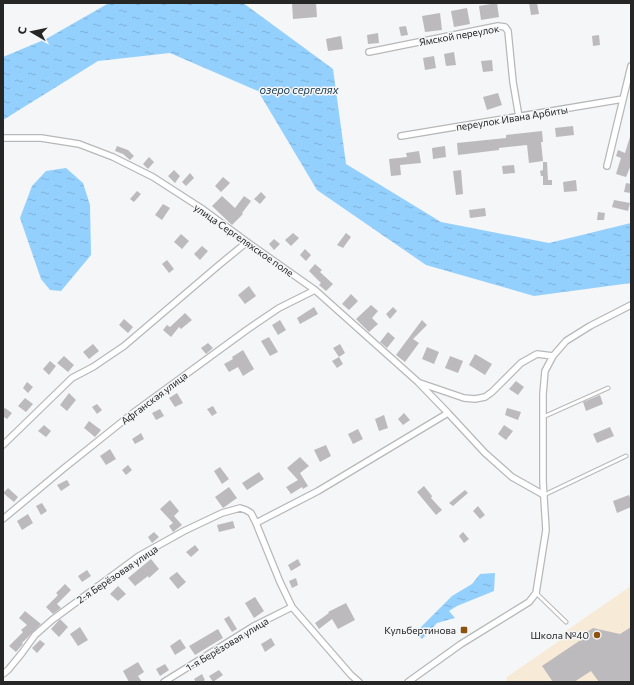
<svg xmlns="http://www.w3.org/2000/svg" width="634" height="685" font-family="Commissioner,sans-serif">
<defs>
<pattern id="water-ripples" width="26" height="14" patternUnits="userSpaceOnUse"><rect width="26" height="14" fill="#94d0fd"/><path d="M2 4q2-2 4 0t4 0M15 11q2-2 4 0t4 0" fill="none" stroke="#7fb2d9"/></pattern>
</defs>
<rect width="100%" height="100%" fill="#f4f6f7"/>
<path fill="#f7ead6" d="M631 586V682H506L507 677 565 637 563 633Z"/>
<path fill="url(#water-ripples)" d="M109 3H243L333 69 346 164 441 222 549 243 631 223V283L534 296 426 265 317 190 258 91 170 53 98 61 3 120V57L46 39Z
M66 168 83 183 90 205 91 255 61 291 50 290 41 279 20 218 32 186 46 171Z
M495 573 494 591 457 606 449 611 455 618 437 623 422 639 415 633 452 596 472 584 480 574Z"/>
<path fill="#bcbabc" d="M292 3H316L317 17 293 19Z
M497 3 499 17 481 20 479 6Z
M529 3H537L539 14 531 15Z
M467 8 470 24 454 27 451 11Z
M440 13 442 30 425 32 422 16Z
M406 26 408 35 401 36 399 27Z
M378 33 379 43 368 44 367 35Z
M599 35 600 45 593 46 592 36Z
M341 36 343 49 328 51 326 39Z
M454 52 456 65 446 66 444 54Z
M434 56 436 68 425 70 423 58Z
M492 60 493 71 483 72 481 61Z
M498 93 502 105 487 110 483 97Z
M573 126 574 135 556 137 555 128Z
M542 131 543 142H541L543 161 529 163 527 145 499 148V150L458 155 457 143 506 138V135Z
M630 137 631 165 626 177 616 174 621 158 616 156 618 150 625 153Z
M117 146 128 150 134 156 130 160 123 154 115 151Z
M445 146 446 157 433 159 432 148Z
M419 151 421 163 400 165 401 175 391 176 389 159 407 157 406 153Z
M149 157 154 162 148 169 143 164Z
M543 162H547L548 180H552V185H543V176H541L540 171 543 170Z
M514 165 515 173 503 174 502 166Z
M174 170 180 176 175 183 168 176Z
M461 170 463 194 456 195 453 171Z
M190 173 194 178 186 186 182 182Z
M223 177 230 183 221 192 215 186Z
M576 180 577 191 564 192 563 182Z
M626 183 631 184V193L624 192Z
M137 191 141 194 134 202 130 199Z
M261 192 266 197 260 204 254 199Z
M222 196 235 208 244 196 251 201 242 213 243 214 232 225 212 206Z
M614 200 630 203 628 211 612 207Z
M163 204 170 208 162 220 155 215Z
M485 208 486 216 470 218 469 210Z
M598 212 605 213 604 220H597Z
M293 233 299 238 291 246 285 240Z
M346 233 351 237 343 248 337 245Z
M181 234 189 241 182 249 174 242Z
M274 239 280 244 274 250 269 244Z
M202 246 208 251 200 260 194 254Z
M305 249 311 255 306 261 300 255Z
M167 260 174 269 169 273 162 264Z
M315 264 322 270 320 272 333 284 326 291 319 285 321 283 309 271Z
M249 286 256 296 245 304 238 295Z
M351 294 358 301 349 310 342 304Z
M371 305 378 311 372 318 378 324 369 332 356 319Z
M314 307 318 314 300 324 297 318Z
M393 307 397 311 390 319 386 314Z
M185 313 192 320 181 329 179 327 171 337 163 330 167 325 170 327Z
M124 319 133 327 128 333 119 325Z
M280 320 286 330 278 335 272 325Z
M422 320 427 325 413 339 419 343 405 362 396 355Z
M388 332 395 338 387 348 380 342Z
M269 337 278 352 270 356 261 341Z
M208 343 213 348 206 354 201 348Z
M93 344 99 351 89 359 83 352Z
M340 344 345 353 339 357 333 348Z
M427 347 439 352 434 364 422 359Z
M243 350 254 369 243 376 238 367 229 372 224 364 233 359 232 357Z
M475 354 492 364 485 375 469 365Z
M64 356 74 365 68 372 57 363Z
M450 356 463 361 458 373 445 368Z
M339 357 343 364 337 368 332 361Z
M50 361 56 366 49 375 43 369Z
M516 381 524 387 518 395 509 389Z
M27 382 33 387 28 393 23 388Z
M69 393 76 400 67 411 60 405Z
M177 393 183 403 175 407 169 398Z
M600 395 603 404 586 411 583 402Z
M25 398 33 404 26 412 18 406Z
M97 404 102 410 97 414 92 407Z
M213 406 217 413 212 416 207 409Z
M5 408 12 413 7 419 3 416V410Z
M507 408 521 412 518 420 505 415Z
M160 409 164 416 156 420 152 413Z
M404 413 410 420 403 425 398 419Z
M384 415 388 428 379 431 375 419Z
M89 421 101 430 95 437 84 428Z
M44 425 51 431 46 437 38 431Z
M504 425 513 431 506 440 498 434Z
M610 427 614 436 597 443 593 434Z
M358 429 363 439 353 444 348 434Z
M141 433 144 439 135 444 132 439Z
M326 445 331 456 320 462 314 450Z
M110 449 116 459 106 465 100 456Z
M300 457 309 466 300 473 308 486 303 489 302 487 291 494 286 487 298 480 287 468Z
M128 465 132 470 126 475 122 470Z
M220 467 229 479 222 484 214 471Z
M259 472 264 479 247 490 242 483Z
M67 480 70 485 61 491 57 485Z
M424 486 432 496 431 498 442 510 436 515 417 492Z
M229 487 237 498 223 508 215 497Z
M8 488 18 497 14 502 3 493Z
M465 490 468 493 453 506 449 503Z
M629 495 631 501V507L617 513 613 501Z
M170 500 179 511 174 516 182 525 173 532 169 526 173 523 160 509Z
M42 503 47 511 41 515 36 506Z
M478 506 485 515 480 519 473 511Z
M28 514 33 523 22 530 17 521Z
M233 521 235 528 219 532 217 525Z
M154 532 159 537 152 543 148 537Z
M463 532 469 539 464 543 459 536Z
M195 545 199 550 191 557 186 552Z
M151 559 159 569 149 578 148 576 135 586 128 578Z
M298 559 301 565 291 571 288 565Z
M87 570 91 576 82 582 78 576Z
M177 572 186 582 178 589 169 578Z
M296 578 298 585 292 588 289 581Z
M65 584 71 590 57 604 61 608 53 614 46 607 58 595 56 593Z
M118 586 126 594 118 601 110 594Z
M255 597 264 611 254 618 245 603Z
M346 603 355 620 338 629 332 619 319 629 315 623 329 613 328 612Z
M25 611 41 624 22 643 23 644 16 652 9 646 23 632 21 630 27 625 19 618Z
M229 616 237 629 232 632 224 619Z
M60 619 68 627 59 637 51 629Z
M80 627 88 640 78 646 70 634Z
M631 627V682H599L591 671 574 682H553L542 666 588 635 587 632 593 628 620 634Z
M218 629 223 638 195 655 189 646Z
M271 638 275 645 265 652 261 644Z
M180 639 186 648 175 655 170 646Z
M40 640 45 644 37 653 32 648Z
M138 662 144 672 138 676 142 682H129L123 671Z
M165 664 169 670 160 676 156 669Z
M219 670 223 675 213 682 209 676Z
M202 674 205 680 202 682H196L194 679Z"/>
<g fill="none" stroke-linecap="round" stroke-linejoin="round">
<defs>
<path id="service" d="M543 417 608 388
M544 495 626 456
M536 593 566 622"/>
<path id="minor" d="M369 52 498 26 505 27 508 31 513 82 519 117
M401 136 623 99
M3 138H41L79 144 113 157 153 177 201 208 247 242 315 290 418 382 448 413
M607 166 631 66
M420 383 464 398 475 399 485 397 492 392 521 363 537 354 553 356
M3 445 72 378 93 367 124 346 219 265 247 242
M3 519 63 469 133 413 248 329 279 308 315 290
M256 523 318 491 448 413 485 453 512 477 544 495
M3 674 8 670 22 653 35 635 52 620 139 556 184 531 222 513 240 508 246 510 251 513 256 523 280 582 292 607 351 675 359 682
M164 682 254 626 292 607
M408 682 461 644 529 602 536 593 546 530 543 482V394L545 371 553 356 566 341 590 326 631 305"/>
</defs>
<use href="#service" stroke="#b7b8b9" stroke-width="5"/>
<use href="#minor" stroke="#b7b8b9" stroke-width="8"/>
<use href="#service" stroke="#fff" stroke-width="3"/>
<use href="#minor" stroke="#fff" stroke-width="5.5"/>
</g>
<g fill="#8d5110" stroke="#f4f6f7" stroke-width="1.5">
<rect x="460" y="626" width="8" height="8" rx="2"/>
<circle cx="597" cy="635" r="4"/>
</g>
<g text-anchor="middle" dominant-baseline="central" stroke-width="3" stroke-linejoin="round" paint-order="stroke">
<g font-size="10" fill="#262627" stroke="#f4f6f7">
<text transform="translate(459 35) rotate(-10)">Ямской переулок</text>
<text transform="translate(512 118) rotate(-9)">переулок Ивана Арбиты</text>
<text transform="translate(244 240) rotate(35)">улица Сергеляхское поле</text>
<text transform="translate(154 398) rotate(-37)">Афганская улица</text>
<text transform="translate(117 574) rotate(-34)">2-я Берёзовая улица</text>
<text transform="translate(227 644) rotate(-31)">1-я Берёзовая улица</text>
</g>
<g font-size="10" fill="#262627" stroke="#f4f6f7" text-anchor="end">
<text x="456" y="630">Кульбертинова</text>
<text x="589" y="635">Школа №40</text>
</g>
<g font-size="11" font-style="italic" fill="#12344a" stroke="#f4f6f7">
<text x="299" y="89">озеро сергелях</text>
</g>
</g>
<rect width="634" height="685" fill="none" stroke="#262627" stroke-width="8"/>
<g transform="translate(32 32) rotate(279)" stroke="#f4f6f7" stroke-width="3" paint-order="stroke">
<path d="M0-3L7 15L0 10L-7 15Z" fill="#262627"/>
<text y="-6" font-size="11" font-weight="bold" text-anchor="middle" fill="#262627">С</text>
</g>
</svg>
